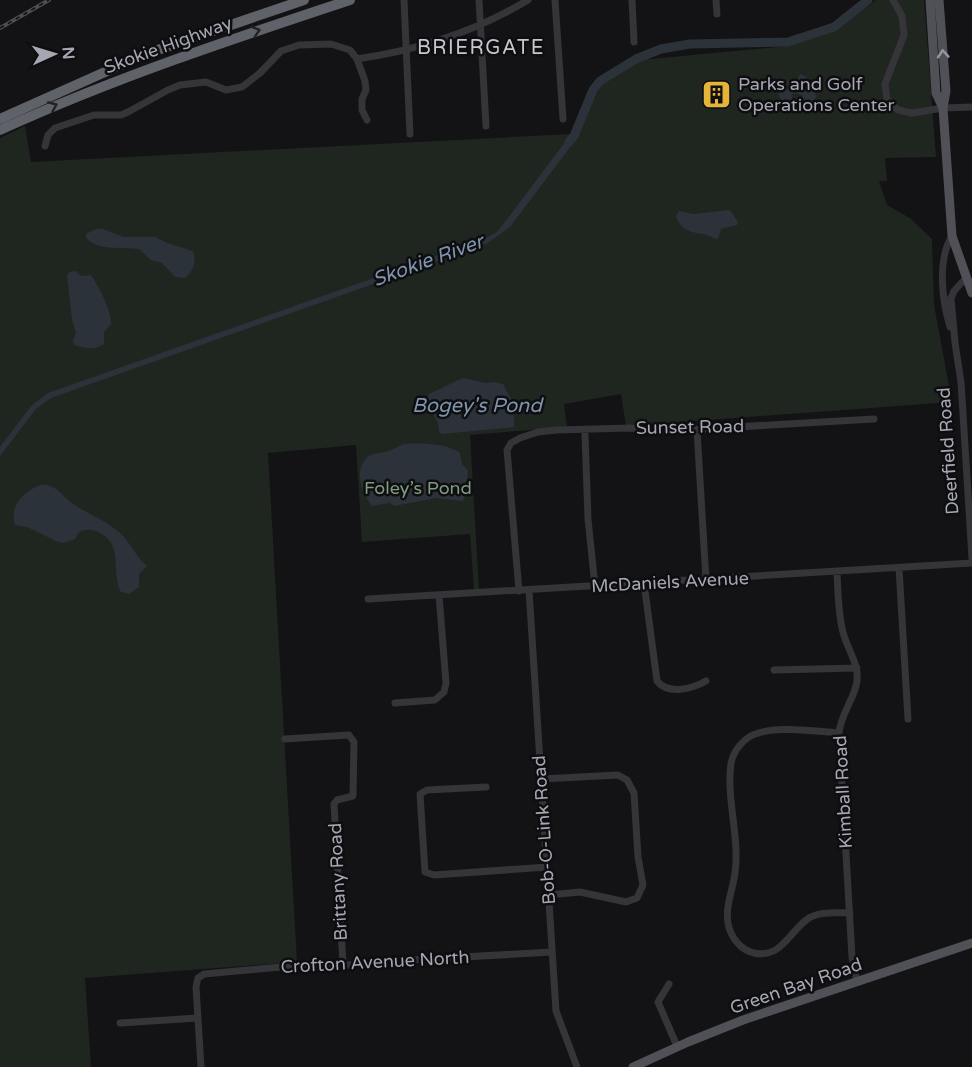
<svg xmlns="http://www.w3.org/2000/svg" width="972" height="1067" font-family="'Varela Round',sans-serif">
<rect width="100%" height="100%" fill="#131214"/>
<path fill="#1f2620" d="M876 0H924L936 157 885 158 887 181H879L887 205 910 218 932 239 934 305 952 402 626 426 621 394 564 404 567 427 470 435 479 590H474L470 534 362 542 356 445 268 453 297 962 85 978 91 1067H0V138L25 126 31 162 571 134 604 82 640 60 788 46 835 30Z"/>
<path fill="#2c3239" d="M800 74C813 79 819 91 814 105L805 102 802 95 795 93 791 95 795 104 784 108 778 93 789 88 787 81 792 79 796 84Z
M571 134H580L510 227 486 244 51 398 36 409 0 456V447L31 406 48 393 484 239 497 232 508 218Z
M730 210 738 222 737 225 721 229 718 239C713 239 709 235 704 234 690 233 680 229 676 216L679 211 693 214Z
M96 229H102L124 237H155L167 243 193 251C197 261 193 272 185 278L175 277 162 263 151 260 139 249C122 247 99 251 86 238V234Z
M76 271 81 276 91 275C98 285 112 312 111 324L104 332V344C94 351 85 348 74 345L73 341 76 333 72 320 67 275 70 272Z
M463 378 485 383 495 382 503 384 514 405V427L442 434 439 432 438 422 427 406V400L429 394Z
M404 444C421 443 446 443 460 453L462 464 468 471 466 494 463 501 436 498 394 506 390 503 372 506C361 493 352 465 371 455 377 452 385 453 391 450 395 448 399 446 404 444Z
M40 485C57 484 60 494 72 503 87 514 104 519 120 533 131 543 135 556 147 566L139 574V587L129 594 121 592C110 571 125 544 98 532 91 529 86 529 79 532L75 539 64 543 58 542 27 527 15 525C9 506 23 492 40 485Z"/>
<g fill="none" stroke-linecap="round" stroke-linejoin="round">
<path stroke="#2c3239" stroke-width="9" d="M569 142 574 136 593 90 600 81 636 59 661 49 690 44 788 42 834 27 868 0"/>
<path stroke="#343439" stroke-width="7" d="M404 0 410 134
M479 0 486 126
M555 0 563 119
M632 0 634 42
M716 0 717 14
M893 0 902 16 904 35 885 84 887 100 898 110 912 113 943 108 972 107
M357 59C418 50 475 32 528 0
M45 146 48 135 55 128 94 115H121L128 112 168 90 180 85 206 82 226 90 242 87 260 73 281 51 299 45 331 44 350 50 357 59 365 81 366 90 362 99V110L367 120
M966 278 954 291 951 298 955 343 961 382 972 558
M950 327C942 300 937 260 952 236
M697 430 706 580
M585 434 588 519 595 586
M899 568 908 719
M837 572C838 592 838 613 843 632 847 649 859 663 857 681 855 698 841 713 839 733L852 957 857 982
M644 583 657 681C668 695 692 689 706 681
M529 590 556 1011 577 1067
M519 591 507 450 511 443 520 438 538 432 557 430 629 428 667 431 874 419
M368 599 972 563
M774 670 857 668
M395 703 435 700 444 692 446 683 439 595
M839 733C815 731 764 723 745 740 738 746 733 754 731 763 726 799 740 837 735 873 733 889 725 907 728 923 730 936 740 950 754 953 782 959 790 930 809 918 820 911 837 913 850 913
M285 739 349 735 354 742 353 796 337 800 334 804 343 965
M541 779 618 775 627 780 634 793 638 857 643 885 637 898 626 902 580 892 549 895
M486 787 427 790 420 794 425 872 434 875 547 867
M669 984 658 1002 677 1046
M120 1023 198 1018
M201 1067 196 987 198 978 204 974 292 966 331 967 375 962 552 952"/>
<path stroke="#505157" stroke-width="9" d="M930 0 936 93 943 108
M939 0 946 91 943 108 952 236 972 293
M633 1067 688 1042 743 1020 972 943"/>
<path stroke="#606269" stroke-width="10" d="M0 119 143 55 304 0
M0 130C114 78 232 39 350 0"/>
<defs>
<path id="rail" d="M0 28 49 0"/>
</defs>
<use href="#rail" stroke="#4d4e53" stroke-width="4"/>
<use href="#rail" stroke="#0e0d0f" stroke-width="1.5" stroke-dasharray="4.5" stroke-linecap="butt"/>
</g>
<defs><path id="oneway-chevron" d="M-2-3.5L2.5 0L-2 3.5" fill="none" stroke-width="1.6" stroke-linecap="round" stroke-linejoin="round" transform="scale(1.5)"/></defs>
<g stroke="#222226">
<use href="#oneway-chevron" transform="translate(256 31) rotate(-18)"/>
<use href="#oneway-chevron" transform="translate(53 106) rotate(-23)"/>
</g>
<use stroke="#9497a1" href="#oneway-chevron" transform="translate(943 54) rotate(-94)"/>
<defs>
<symbol id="building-square" viewBox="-11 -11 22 22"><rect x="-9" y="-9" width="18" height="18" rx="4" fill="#e5b53a" stroke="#0e0d0f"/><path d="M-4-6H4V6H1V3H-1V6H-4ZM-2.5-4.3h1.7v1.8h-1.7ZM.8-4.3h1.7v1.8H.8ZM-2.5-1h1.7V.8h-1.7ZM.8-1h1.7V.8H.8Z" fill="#111"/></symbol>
</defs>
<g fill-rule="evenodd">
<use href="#building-square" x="700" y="78" width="33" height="33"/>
</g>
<g text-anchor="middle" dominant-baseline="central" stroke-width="5" stroke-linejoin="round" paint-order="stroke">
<g font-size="18" fill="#a5a8b3" stroke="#0e0d0f">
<text transform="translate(168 45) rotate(-20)">Skokie Highway</text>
<text transform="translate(690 427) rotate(-1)">Sunset Road</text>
<text transform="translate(948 451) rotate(-94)">Deerfield Road</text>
<text transform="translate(670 582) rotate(-3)">McDaniels Avenue</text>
<text transform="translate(843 792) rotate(-93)">Kimball Road</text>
<text transform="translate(544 830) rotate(-94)">Bob-O-Link Road</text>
<text transform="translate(338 882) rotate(-93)">Brittany Road</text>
<text transform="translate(375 962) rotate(-3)">Crofton Avenue North</text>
<text transform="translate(796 986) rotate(-19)">Green Bay Road</text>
</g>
<g font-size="18" fill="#a5a8b3" stroke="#0e0d0f" text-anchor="start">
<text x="738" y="84">Parks and Golf<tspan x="738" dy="21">Operations Center</tspan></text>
</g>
<g font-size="18" fill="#7d9d81" stroke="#0e0d0f">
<text x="418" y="488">Foley’s Pond</text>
</g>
<g font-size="20" letter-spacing="1.5" fill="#c5c8d0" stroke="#0e0d0f">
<text x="481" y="48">BRIERGATE</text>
</g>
<g font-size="20" font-style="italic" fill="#7e94ad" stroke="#0e0d0f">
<text transform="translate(428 261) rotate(-20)">Skokie River</text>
<text x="477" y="406">Bogey's Pond</text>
</g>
</g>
<g transform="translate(54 54) rotate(86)" stroke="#0e0d0f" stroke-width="4.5" paint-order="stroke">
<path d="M0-4.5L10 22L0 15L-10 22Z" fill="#a5a8b3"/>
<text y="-9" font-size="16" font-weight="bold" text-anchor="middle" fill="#a5a8b3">N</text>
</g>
</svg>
